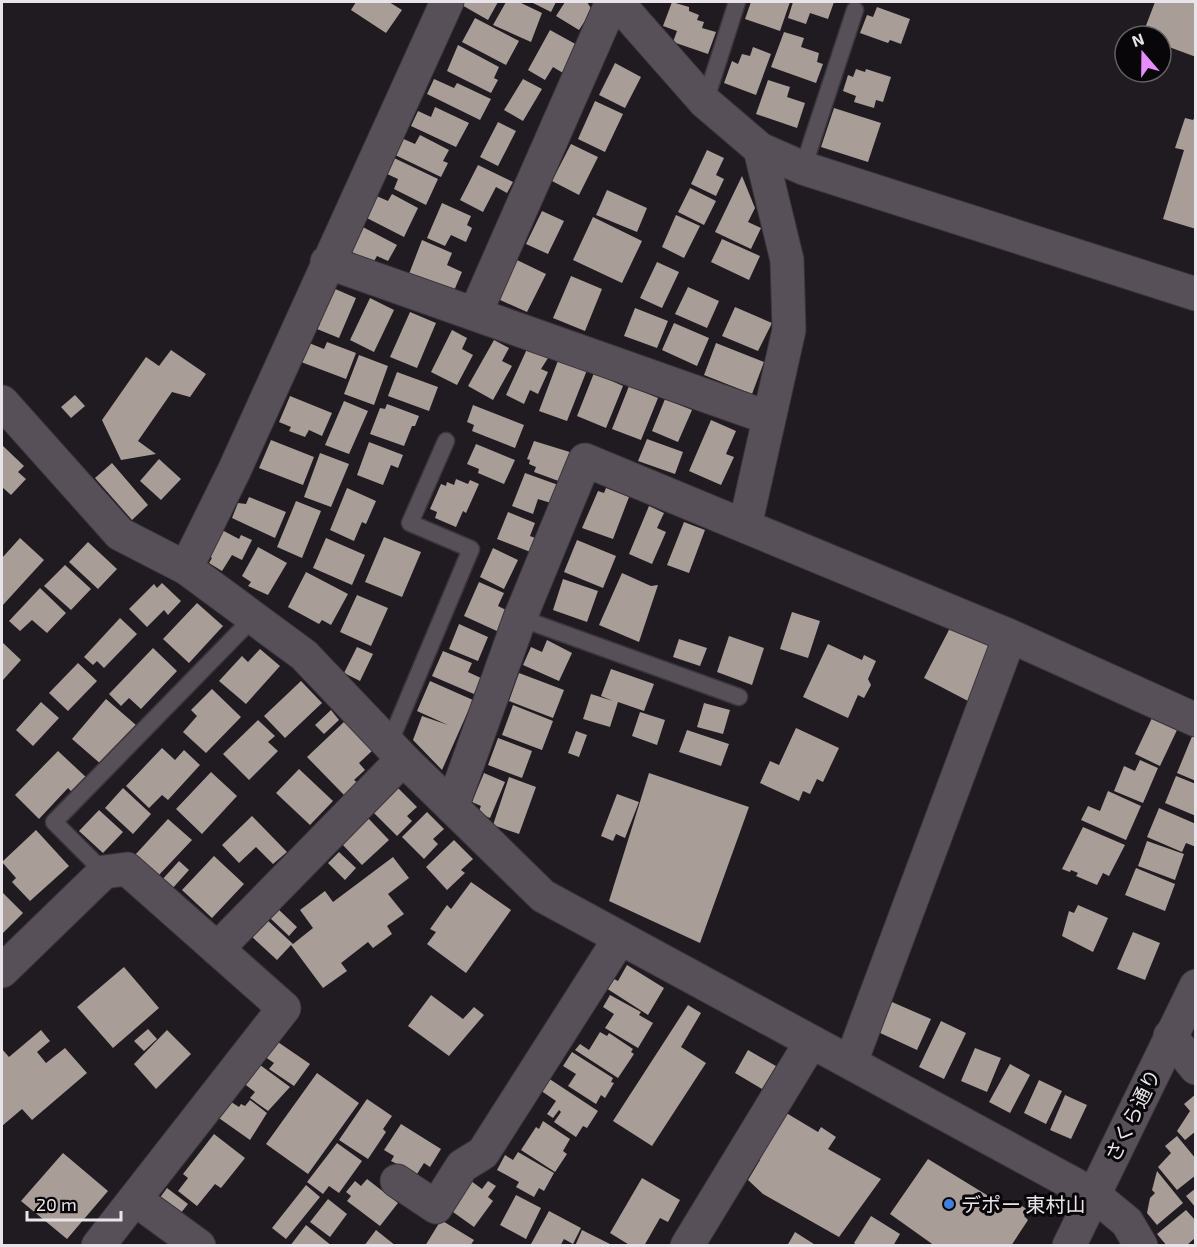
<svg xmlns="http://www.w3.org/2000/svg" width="1197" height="1247" font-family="'Exo 2','Noto Sans JP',sans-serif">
<rect width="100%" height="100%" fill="#201a21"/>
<path fill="#a99d98" d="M356 2H389L402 10 386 33 351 10Z
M461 2H498L488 20 460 4Z
M506 2H519L542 13 531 42 493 25Z
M531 2H556L551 12Z
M565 2H587L592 10 579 30 556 16Z
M672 2 689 7V11L699 15 697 20 704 22 702 28 716 32 708 54 673 42 677 31 663 26Z
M751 2H790L780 31 745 19Z
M793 2H834L828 19 810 13 806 24 788 18Z
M1155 2H1196V57L1161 44V36H1142Z
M877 7 910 19 901 44 890 40 888 43 860 33 867 15 873 17Z
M475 18 519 41 506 65 462 42Z
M550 30 579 46 563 73 553 67 545 80 528 70Z
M784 32 804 38 801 47 819 53 817 62 823 64 816 83 771 67Z
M458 45 499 67 494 78 498 80 491 93 447 71Z
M753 47 771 54 756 95 724 83 732 61 738 64 742 54 750 56Z
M615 63 641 77 625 108 599 95Z
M856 69 865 72 866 69 891 77 883 102 876 100 874 108 854 102 856 96 843 91 848 75 853 77Z
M434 79 454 88 457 83 491 99 480 120 427 94Z
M523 79 542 89 523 121 504 110Z
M768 80 790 87 787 97 805 103 797 128 756 114Z
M595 101 623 114 605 152 578 139Z
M435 107 469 123 456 147 411 126 418 111 431 117Z
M834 108 881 123 868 162 821 147Z
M1196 115V229L1163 219 1184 150 1175 148 1185 118 1193 120Z
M498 122 516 131 498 166 480 157Z
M420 135 449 150 443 161 448 163 441 177 391 153 399 137 415 144Z
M571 144 598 157 579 195 552 181Z
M707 150 724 158 716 175 724 179 716 196 691 184Z
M392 157 438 179 426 205 394 189 398 179 385 173Z
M478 165 513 182 507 193 496 187 483 212 460 200Z
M742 176 755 208 748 222 761 228 751 249 715 232Z
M690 188 716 201 704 225 678 212Z
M607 190 647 208 637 232 596 215Z
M372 194 388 201 392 194 418 208 404 237 361 215Z
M442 203 471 216 467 225 472 228 466 242 451 235 445 246 427 238Z
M542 211 564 221 548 254 526 244Z
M676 215 700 226 684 258 662 247Z
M593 217 642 241 622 283 573 260Z
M359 225 397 245 388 261 377 256 373 263 346 249Z
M722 239 760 256 749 280 711 262Z
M422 240 452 253 447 265 462 272 453 293 409 274Z
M517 260 546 274 527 312 498 299Z
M657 262 679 272 662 308 640 298Z
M571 276 602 289 585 331 553 318Z
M326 285 356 298 339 338 317 329 320 324 311 320Z
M688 287 719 301 707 328 675 314Z
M370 298 394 310 374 352 350 340Z
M735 307 772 323 758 351 722 336Z
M635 308 668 321 657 348 624 336Z
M410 312 436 323 417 368 390 357Z
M674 323 709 338 697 366 662 350Z
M452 330 467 338 462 349 473 355 457 385 431 372Z
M494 340 509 348 502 361 512 366 493 400 468 386Z
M327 342 356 353 346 379 301 362 309 343 324 349Z
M716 343 764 362 752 394 704 375Z
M527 349 548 358 541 369 548 372 538 394 530 390 524 404 506 395Z
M171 350 206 374 190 397 172 392 138 441 156 454 121 460 102 420 146 357 159 366Z
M359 355 388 366 374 405 344 394Z
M559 358 587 370 567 421 539 411Z
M397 372 438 387 429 411 388 396Z
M594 373 623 386 606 428 577 416Z
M629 386 658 398 641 440 612 429Z
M75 395 85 406 71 418 61 407Z
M290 396 332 413 322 436 309 430 305 437 289 431 291 427 279 422Z
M665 399 692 410 678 442 652 431Z
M344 401 368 411 349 454 325 445Z
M387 404 419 416 415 426H412L404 446 370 434 380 408 385 409Z
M473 405 524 425 515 448 472 431 474 425 467 422Z
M711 420 736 431 726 454 734 457 721 485 689 471Z
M647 439 683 452 675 474 638 461Z
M271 440 314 457 303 485 259 468Z
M534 441 573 453 564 483 534 472 536 467 529 464 530 460 527 459Z
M369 442 403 455 398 468 391 465 383 485 357 475Z
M476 444 515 460 504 484 478 473 479 469 467 464Z
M2 445 24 466 18 472 26 479 11 495 2 487Z
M320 453 349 464 331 507 304 497Z
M159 459 181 479 161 500 140 481Z
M112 463 148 505 132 520 95 478Z
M525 473 561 486 554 504 538 499 533 514 512 506Z
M456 479 468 484 470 480 479 484 466 513 463 511 456 527 435 518 437 512 430 509 441 484 446 486 447 482 454 485Z
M347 488 376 501 366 524 362 522 354 541 330 530Z
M606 488 629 497 613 539 582 528 598 491 604 493Z
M249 497 286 512 275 538 232 518 238 503 246 504Z
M296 501 321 511 302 558 277 547Z
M649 506 664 513 657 528 666 532 652 564 629 554Z
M508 512 535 523 530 536 538 539 533 553 497 539Z
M684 522 705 530 689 573 667 565Z
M222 530 239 539 241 535 252 540 242 560 232 555 222 571 209 563 212 558 206 554Z
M384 537 421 552 402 597 365 582Z
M20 538 44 560 2 606V558Z
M326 538 365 555 352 585 313 568Z
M577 540 616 556 603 588 564 572Z
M88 542 117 569 98 589 69 562Z
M258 547 287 563 268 595 248 586 251 582 242 576Z
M493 548 518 560 504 589 480 577Z
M65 565 91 589 71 610 44 586Z
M306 572 348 594 331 625 322 620 319 624 288 607Z
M622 573 651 586 658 585 639 642 599 625Z
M563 579 598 591 587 622 553 610Z
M479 582 504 593 498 606 508 611 499 632 464 616Z
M162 583 181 601 168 615 164 610 147 627 129 609 154 584 157 588Z
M40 588 66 613 47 633 32 620 20 631 9 621Z
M357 595 388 608 371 646 340 632Z
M197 603 223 626 189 663 163 639Z
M792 612 820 621 808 658 780 649Z
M120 618 137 634 104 668 97 661 93 665 84 657Z
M459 624 488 637 478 661 449 649Z
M951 626 995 649 968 701 924 678Z
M729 636 764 648 752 685 717 672Z
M679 639 707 648 700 666 673 657Z
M547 640 572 653 559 681 523 665 531 647 542 652Z
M2 642 21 660 3 680 2 679Z
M828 644 862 660 864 655 876 661 868 679 871 685 864 698 858 695 848 718 803 697Z
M357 647 373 654 360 681 344 673Z
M153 648 177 671 141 709 129 698 121 706 109 694Z
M260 649 280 666 246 704 219 681 242 656 248 662Z
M443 651 472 663 468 672 481 678 474 694 432 676Z
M78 663 97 681 68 711 49 693Z
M611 669 654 684 644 711 618 702 610 727 583 719 591 694 613 701 601 696Z
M519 673 564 690 553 718 509 701Z
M301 681 322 703 285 738 264 716Z
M430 681 473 700 442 770 413 740 422 716 448 725 417 711Z
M212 689 241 717 206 753 183 732 197 716 191 710Z
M106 699 136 725 102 765 72 739Z
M41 702 59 718 33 746 16 730Z
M704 703 730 710 723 734 697 727Z
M513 705 553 721 542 750 502 735Z
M331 710 339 720 324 734 315 725Z
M640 712 665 720 657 745 632 736Z
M1152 718 1177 730 1160 766 1135 754Z
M258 720 275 736 268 742 278 751 249 780 223 754Z
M345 721 373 750 359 763 365 770 354 780 358 783 345 796 307 757Z
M796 728 839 748 823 782 817 779 810 794 803 791 799 801 760 783 770 761 779 765Z
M687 730 729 744 721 766 679 752Z
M576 731 587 735 579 757 568 753Z
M1193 734 1196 735V781L1177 773Z
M498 738 532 751 522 778 488 765Z
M162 748 175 760 184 750 200 765 168 800 162 795 149 808 126 786Z
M58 751 88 779 74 794 68 788 39 819 15 795Z
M1140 760 1158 768 1143 803 1114 791 1124 766 1135 771Z
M299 769 333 801 310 825 276 793Z
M211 772 237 796 202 834 176 809Z
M484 773 505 782 490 818 478 813 481 806 472 802Z
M649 773 749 807 700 943 609 901Z
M1176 776 1196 784V816L1165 803Z
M509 777 536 787 519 834 493 825Z
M123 788 151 814 133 834 105 808Z
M398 788 417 807 407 816 412 821 397 836 373 812Z
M1108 791 1141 806 1126 840 1081 820 1088 806 1100 811Z
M617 794 639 802 625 838 616 834 613 841 601 836Z
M1159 808 1196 824V847L1186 843 1182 852 1147 837Z
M99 810 123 832 103 853 79 831Z
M427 812 444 829 433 839 438 844 424 859 402 837Z
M252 816 287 852 273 864 256 847 239 863 222 845Z
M368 818 389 840 362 865 341 843Z
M168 819 192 840 158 876 135 855Z
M1083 827 1125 845 1109 876 1103 873 1097 885 1076 876 1078 873 1071 870 1070 872 1062 869Z
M36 830 69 866 30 901 12 882 16 878 2 862Z
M454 840 473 859 461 870 465 873 447 890 426 867Z
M1147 841 1184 854 1175 880 1138 866Z
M339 852 356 868 345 880 328 863Z
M214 856 244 884 212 918 182 890Z
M393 857 409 878 388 894 404 914 387 926 392 934 373 948 368 942 341 963 347 971 323 988 291 945 277 960 250 935 265 918 293 944 313 928 300 910 325 891 333 902Z
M179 861 189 870 171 890 161 881Z
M1136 868 1175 884 1165 911 1125 895Z
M471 882 511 910 466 973 427 944 436 932 430 929 447 905 451 909Z
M2 892 23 913 2 934Z
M1078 905 1108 918 1093 952 1062 936 1069 911 1074 913Z
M277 908 297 927 289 936 269 917Z
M1133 932 1160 943 1145 980 1117 969Z
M627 965 664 988 648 1015 606 988 612 978 618 981Z
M124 967 159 1008 113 1048 77 1007Z
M431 995 463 1019 474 1007 484 1015 449 1056 408 1026Z
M610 995 641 1012 639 1015 653 1023 638 1048 605 1028 614 1014 603 1007Z
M892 1002 931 1019 917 1050 878 1032Z
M688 1005 701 1013 681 1047 706 1063 652 1146 613 1121Z
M941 1021 966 1033 944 1079 919 1067Z
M148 1029 157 1039 144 1051 134 1041Z
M41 1030 50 1041 37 1052 46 1063 65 1048 87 1073 32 1120 22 1109 2 1126V1049L9 1057Z
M167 1030 191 1054 156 1089 134 1064Z
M600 1032 607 1036 609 1033 633 1049 631 1052 634 1054 618 1078 575 1050 580 1044 589 1050Z
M272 1038 310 1064 294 1086 269 1069 274 1063 261 1054Z
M975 1048 1001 1058 987 1092 961 1081Z
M748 1050 776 1066 762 1089 735 1073Z
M572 1052 613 1078 611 1082 614 1083 605 1098 601 1095 596 1104 568 1086 576 1074 563 1066Z
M256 1062 290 1087 268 1111 250 1098 255 1092 242 1082Z
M1010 1064 1030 1075 1010 1113 989 1102Z
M317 1073 359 1103 308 1174 266 1144Z
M545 1076 598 1111 587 1128 583 1126 576 1137 554 1122 561 1112 559 1110 553 1118 547 1114 556 1101 537 1088Z
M1039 1080 1062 1091 1046 1124 1024 1113Z
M1196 1094V1131L1185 1140 1177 1131 1190 1111 1184 1104Z
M1065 1095 1087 1105 1071 1139 1050 1130Z
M367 1099 392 1116 383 1129 386 1132 368 1159 339 1140Z
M228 1100 239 1107 241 1104 245 1106 250 1100 267 1113 250 1140 216 1116Z
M783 1111 818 1132 821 1127 836 1137 828 1149 881 1179 839 1237 763 1194 748 1180 760 1160 754 1155Z
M543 1121 570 1139 563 1151 567 1154 555 1172 521 1150 536 1127 539 1129Z
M401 1124 441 1149 430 1167 424 1163 417 1174 391 1161 394 1156 384 1150Z
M214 1134 245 1158 221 1188 215 1184 197 1206 178 1191 188 1178 183 1174Z
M1177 1136 1196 1159V1175L1177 1190 1158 1167 1171 1153 1165 1146Z
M337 1143 362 1161 339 1193 329 1186 323 1194 307 1182Z
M518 1152 554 1173 544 1191 539 1188 534 1197 516 1187 519 1182 497 1170 505 1155 513 1160Z
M63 1153 108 1191 67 1239 21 1201Z
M928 1159 1008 1208 1013 1200 1028 1210 1024 1216 1028 1220 1011 1246H935L890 1214Z
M1157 1171 1183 1203 1157 1225 1147 1213 1150 1198 1155 1193 1152 1190Z
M467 1178 482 1189 488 1181 496 1186 488 1197 493 1201 474 1227 446 1207Z
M642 1178 680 1200 668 1222 660 1218 644 1246H631L610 1233Z
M367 1179 398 1203 380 1226 347 1201 351 1196 346 1192 355 1181 361 1186Z
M306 1185 320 1197 286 1239 272 1228Z
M167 1188 188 1204 180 1214 159 1199Z
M1196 1188V1208L1186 1196Z
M516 1195 541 1208 526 1239 500 1225Z
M328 1199 347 1214 330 1237 310 1222Z
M1186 1210 1196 1221V1237L1186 1246H1167L1157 1234Z
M549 1211 581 1228 573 1244 564 1239 560 1246 531 1244Z
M871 1216 900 1234 893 1246H858L854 1243Z
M441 1220 474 1240 470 1246H425Z
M306 1225 332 1246H290Z
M376 1230 396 1246H364Z
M582 1230 614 1246H575Z
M795 1232 817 1246H787Z"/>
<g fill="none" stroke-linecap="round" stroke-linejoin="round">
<defs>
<path id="service" d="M705 102 737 2
M803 168 855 10
M520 618 739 697
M389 744 471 549 410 523 446 441
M104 872 54 822 254 617"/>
<path id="minor" d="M617 2 705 102 760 149 803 168 1196 294
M327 262 769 418
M475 314 612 2
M2 402 120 534 186 568 304 655 403 759 543 896 1094 1195 1127 1222 1141 1246
M745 526 789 330 787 260 760 149
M186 568 234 471 447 2
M452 807 520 618 585 460 1010 636 1196 720
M217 949 403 759
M2 971 104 872 127 869 284 1008 98 1246
M1170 1036 1196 1068
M851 1062 1010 636
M397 1181 436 1207 462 1166 483 1153 620 938
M136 1200 199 1246
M687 1246 811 1042"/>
<path id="tertiary" d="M1069 1246 1196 986"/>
</defs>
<use href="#service" stroke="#3b363b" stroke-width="19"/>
<use href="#minor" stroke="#3b363b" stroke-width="35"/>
<use href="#tertiary" stroke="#3b363b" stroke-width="35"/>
<use href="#service" stroke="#585059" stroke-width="16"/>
<use href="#minor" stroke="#585059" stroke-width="33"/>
<use href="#tertiary" stroke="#585059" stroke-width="33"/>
</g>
<circle fill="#3f7fe0" stroke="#080609" stroke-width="2" cx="949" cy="1204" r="6"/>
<g text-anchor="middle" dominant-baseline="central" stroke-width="6" stroke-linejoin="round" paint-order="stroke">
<g font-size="20" fill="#e8e4e9" stroke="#080609">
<text transform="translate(1132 1115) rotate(-64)">さくら通り</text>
</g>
<g font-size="20" fill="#e8e4e9" stroke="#080609" text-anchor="start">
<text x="961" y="1204">デポー 東村山</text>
</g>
</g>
<rect width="1197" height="1247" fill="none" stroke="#e8e4e9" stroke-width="6"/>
<g transform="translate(1143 54) rotate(340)"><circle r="28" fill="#080609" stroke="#625f63" stroke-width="1.5"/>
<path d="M0-4.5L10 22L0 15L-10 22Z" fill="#e98dfe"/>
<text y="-9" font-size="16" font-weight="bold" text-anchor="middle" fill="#e8e4e9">N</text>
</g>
<path d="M27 1211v9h94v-9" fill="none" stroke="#e8e4e9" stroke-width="3"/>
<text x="36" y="1211" font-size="18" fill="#e8e4e9" stroke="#080609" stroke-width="4.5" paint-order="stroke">20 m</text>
</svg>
